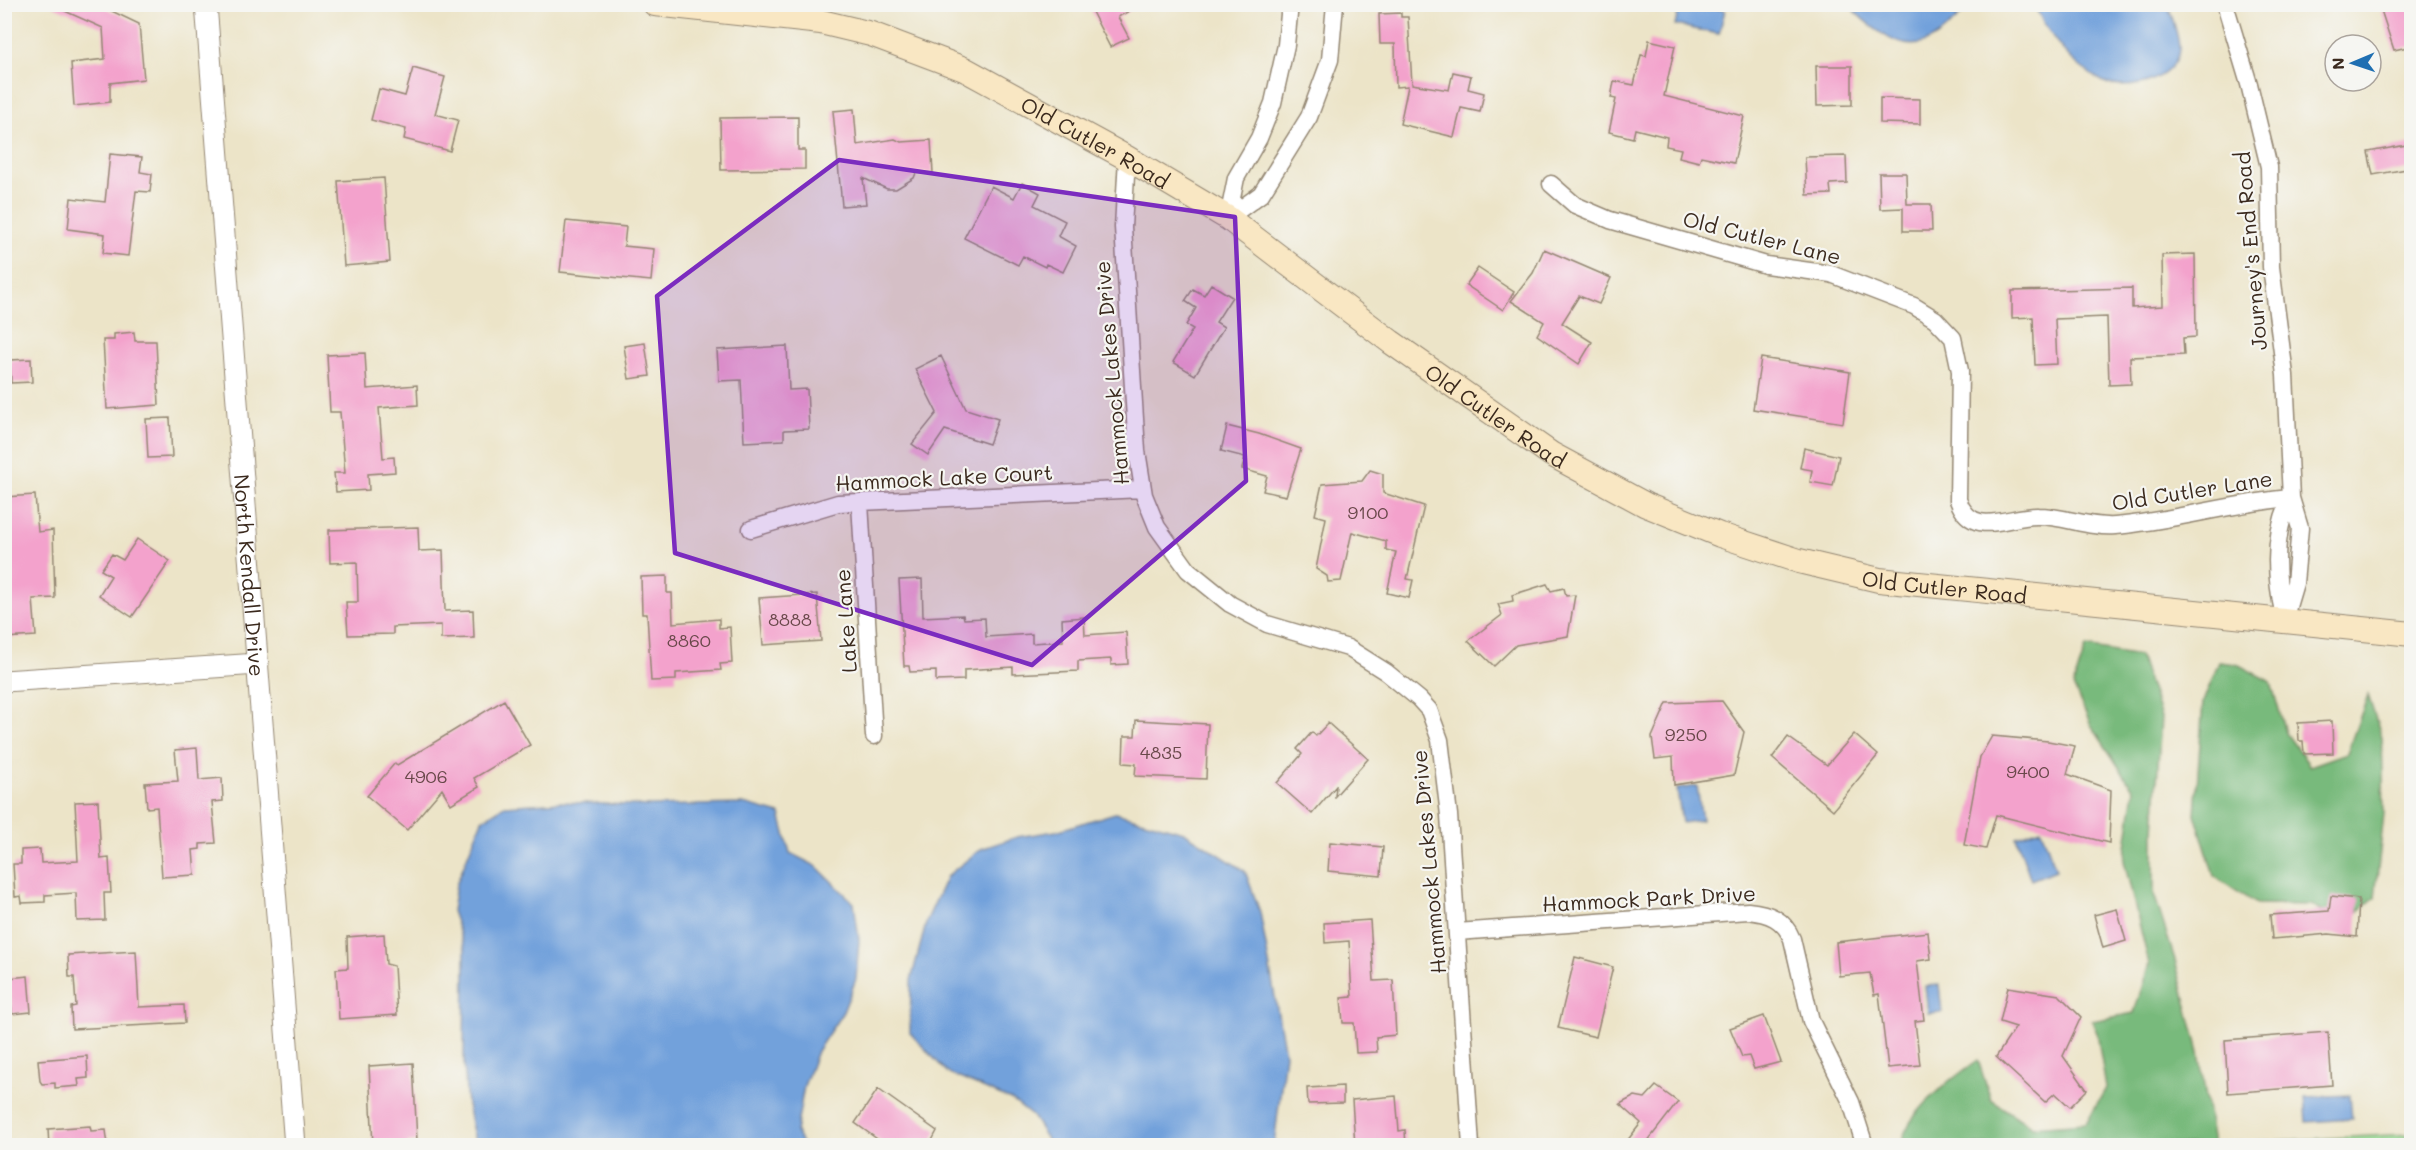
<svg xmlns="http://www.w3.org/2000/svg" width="2416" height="1150" font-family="Mali,sans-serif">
<rect width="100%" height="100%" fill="#f6f6f2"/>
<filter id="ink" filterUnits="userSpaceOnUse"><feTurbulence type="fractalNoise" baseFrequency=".0167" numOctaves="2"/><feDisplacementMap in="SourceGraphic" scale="12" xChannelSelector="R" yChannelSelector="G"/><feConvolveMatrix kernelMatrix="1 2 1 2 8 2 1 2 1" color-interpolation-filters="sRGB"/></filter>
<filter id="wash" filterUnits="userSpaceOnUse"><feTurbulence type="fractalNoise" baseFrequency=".008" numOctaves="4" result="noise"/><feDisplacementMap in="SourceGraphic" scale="24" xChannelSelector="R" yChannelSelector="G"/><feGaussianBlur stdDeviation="1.35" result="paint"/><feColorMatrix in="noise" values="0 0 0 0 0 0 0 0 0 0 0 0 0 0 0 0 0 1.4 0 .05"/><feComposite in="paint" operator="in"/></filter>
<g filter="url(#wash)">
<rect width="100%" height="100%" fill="#ece4c8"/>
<path fill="#95da92" stroke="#688258" stroke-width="1.5" d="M2411 1134V1145H2185Z"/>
<path fill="#78ba7c" stroke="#5a724d" stroke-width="1.5" d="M2086 647 2139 656 2161 717 2154 832V894L2175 960 2199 1052 2213 1145H1902C1903 1115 1955 1076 1978 1060L1991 1100 2032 1127 2086 1123 2106 1088 2097 1033 2092 1021 2134 1013 2149 964 2124 861 2134 790 2091 725 2073 686Z
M2219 662 2237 664 2271 682 2285 732 2310 766 2347 753 2368 695 2382 738 2384 814 2375 897 2343 925 2312 905 2256 904 2214 876 2195 814 2203 702Z"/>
<path fill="#72a1db" stroke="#56667c" stroke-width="1.5" d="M1680 5H1700L1725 10 1719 34 1675 25Z
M1962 5V14C1935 40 1916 58 1881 33 1869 25 1858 16 1849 5Z
M2034 5H2168C2172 18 2179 35 2179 49 2177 80 2127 93 2104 82 2070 65 2050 37 2034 5Z
M1697 786 1702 820 1682 823 1677 789Z
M561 802 651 806 743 804 780 814 790 853 816 866 854 903 859 940 856 979 843 1012 817 1051 804 1086 796 1132 803 1145H476L467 1105 464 1064 465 949 452 911 456 885 482 820 504 806Z
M1115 813 1184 832 1245 871 1260 912 1285 1054 1274 1145H1046L1047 1139 1032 1116 1013 1101 948 1073 910 1033 911 980 927 920 947 876 981 849 1017 837 1056 831Z
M2041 829 2056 870 2031 880 2016 837Z
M1939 985 1942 1012 1928 1013 1925 986Z
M2350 1095 2352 1119 2307 1122 2305 1097Z"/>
<g id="blocks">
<path fill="#f3a2cc" d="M49 4H97L139 24 144 79 110 83V102L74 106 71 63 105 59 103 28Z
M1088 4H1142L1118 17 1129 38 1110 47Z
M2379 4H2412V46L2394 50Z
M1401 13V17H1408L1412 84 1449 90 1453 72 1471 76 1468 89 1484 93 1480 112 1461 108 1454 137 1400 124 1408 86 1396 87 1395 44H1380L1379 14Z
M1649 40 1675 46 1664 96 1744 116 1734 163 1701 156 1699 162 1679 157 1681 149 1666 146 1667 137 1635 129 1633 138 1609 132 1616 99 1611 98 1614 81 1634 85 1641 55 1646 56Z
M1816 66H1852V105L1817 106Z
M413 68 445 77 435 114 458 120 450 151 404 139 406 129 371 120 379 89 405 96Z
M1880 98 1920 99V124L1880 123Z
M854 109 857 145 895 139 901 142 931 140 933 173H916L914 178 896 189H887L863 178 866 204 842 206 833 111Z
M798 117V150H805V169L721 170 720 118Z
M2412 144V168L2373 175 2368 152Z
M110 154 142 157 140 172 152 174 150 192 136 191 128 256 103 253 105 234 68 229 71 198 105 202Z
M1846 156 1847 183 1830 184 1831 194 1807 195 1805 157Z
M1879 173H1906L1907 204H1931L1932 231H1903V208L1880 209Z
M384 178 390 262 344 266 338 181Z
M1022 183 1040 193 1034 205 1065 221 1058 236 1076 246 1063 272 1046 264 1045 267 1023 256 1018 265 964 238 991 186 1014 198Z
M566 221 626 227 624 246 654 249 651 281 560 272Z
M1544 249 1611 278 1599 304 1579 296 1562 323 1592 342 1579 364 1537 335 1544 322 1511 301 1533 273Z
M2195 254 2196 337 2183 338 2184 355 2130 357 2131 384 2109 385 2107 317 2055 319 2057 364 2035 365 2033 317 2012 318V291L2132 288V308L2163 306 2162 255Z
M1478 268 1514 292 1503 310 1466 285Z
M1211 284 1232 297 1216 322 1224 327 1195 375 1173 362 1193 329 1186 325 1196 308 1185 301 1193 289 1204 295Z
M134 332 135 341H156L159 405 107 409 103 340H114V334Z
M645 343 650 376 629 379 624 346Z
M787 346 789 390 807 389 809 429 784 430V440L744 442 741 380 719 381 717 350Z
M365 353 367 389 417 385 418 405 379 408 383 458 394 457 395 472 368 474 369 490 336 492 334 473H345L340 412H330L327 355Z
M941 356 966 409 998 419 989 444 945 430 928 455 912 444 937 413 915 369Z
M1761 358 1850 372 1843 423 1753 409Z
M31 359 32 382 11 383 10 360Z
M170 418 172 457 148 458 146 419Z
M1227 426 1259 434 1301 449 1286 496 1263 491 1267 476 1242 469 1245 457 1221 451Z
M1804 448 1839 456 1833 486 1810 482 1812 470 1800 468Z
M1370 470 1383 474V493L1424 506 1407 579 1413 580 1409 598 1387 593 1396 552 1386 550V541L1352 532 1341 581 1328 582 1327 576 1316 569 1326 518 1315 515 1322 484 1362 481Z
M35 495 38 532 53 530 55 598 33 599 36 636 4 638V497Z
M418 527 419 551 443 550 445 611 473 610 474 638 441 639V625L393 627V634L348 635 346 602H358L357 562 330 563 329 530Z
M137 539 170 561 132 617 99 595 111 576 101 570 112 554 123 560Z
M667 576V593H672L673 623 719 619V628L730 627 732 663 720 664 721 670 676 673V680L651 681 647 614H642L641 577Z
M922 579 923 617 963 615 964 619 985 618 986 637 1032 634V643L1063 641 1062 619 1084 617 1085 635 1126 632 1128 664 1111 665V659L1078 661V671L1013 674V667L964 670V680L936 681V671L910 672 909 666H904L899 580Z
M1547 584 1551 591 1564 588 1566 596 1575 595 1568 636 1516 645 1494 666 1468 641 1502 615 1498 604 1513 601 1512 595Z
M817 594 821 641 763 645 759 598Z
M504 700 530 745 474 778 479 787 451 804 442 789 407 830 367 796 395 763 397 765Z
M1722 701 1744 732 1734 775 1674 785 1673 757 1655 759 1652 737 1667 703Z
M1136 720 1208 724 1206 779 1135 776 1136 764 1123 763 1124 736H1135Z
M2332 721 2333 753 2304 754 2303 741H2299L2298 723Z
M1328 723 1368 759 1335 796 1336 786 1312 814 1277 783 1302 754 1297 749 1312 732 1316 736Z
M1854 734 1878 755 1833 810 1772 758 1788 737 1827 765Z
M1992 736 2048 741 2075 746 2067 774 2111 790 2109 843 1996 815 1986 849 1964 845 1980 757Z
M197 748 199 780 222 778 223 801 212 802 216 843 200 844V849L193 850 195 875 162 877 157 807 147 808 145 783 178 781 175 750Z
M98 801 101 859 109 858 111 893H104L105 920 77 921 76 893 45 895V902L22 903 21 896 15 897 13 864H21V850L40 849 41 863 78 861 75 802Z
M1330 842 1383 847 1381 876 1328 871Z
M2331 896 2359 899 2357 937 2329 934 2272 939 2270 915 2329 911Z
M2117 909 2126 941 2103 948 2094 915Z
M1370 920 1374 981 1393 980 1396 1035 1376 1037 1377 1052 1356 1053 1354 1023H1343L1341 998 1352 997 1349 941 1325 943 1324 923Z
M1928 932 1931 959 1917 961 1924 1020 1915 1021 1920 1065 1888 1068 1879 994 1874 995 1870 973 1839 976 1836 942Z
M384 934 386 964 394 966 397 1015 339 1019 336 969 348 968 347 937Z
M136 951 139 1007 184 1005 185 1023 72 1029 71 1007 76 1006 74 977H69L68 955Z
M1575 957 1613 967 1596 1037 1558 1028Z
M28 976 31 1012 12 1014 9 978Z
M2008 987 2059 995 2081 1017 2063 1056 2087 1090 2070 1107 2055 1093 2045 1102 1996 1057 2016 1027 2000 1022Z
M1764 1016 1781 1062 1754 1069 1749 1056 1742 1057 1730 1028Z
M2328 1032 2332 1085 2228 1093 2225 1040Z
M87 1056 88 1078 78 1079 79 1086 55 1088V1083L42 1084 40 1081 38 1060Z
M413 1063 417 1141 408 1142V1146H373L369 1066Z
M1343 1086V1103L1308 1104 1307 1088Z
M1656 1086 1678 1102 1644 1146H1623L1641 1123 1620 1104 1635 1096 1645 1098Z
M878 1089 937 1131 929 1146H887L855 1123Z
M1396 1096 1399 1131 1405 1130 1406 1146H1355L1352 1100Z
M90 1126 91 1131 106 1130 108 1146H49L48 1129Z"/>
</g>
</g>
<g filter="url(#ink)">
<use href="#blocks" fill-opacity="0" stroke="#948773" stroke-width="1.5"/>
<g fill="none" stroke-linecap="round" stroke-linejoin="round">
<defs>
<path id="minor" d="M2225 4 2249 84 2269 167 2271 267 2285 375 2291 498 2300 528 2295 583 2284 620
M1127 158 1123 227 1137 451 1144 495 1157 527 1188 570 1230 604 1267 624 1348 648 1386 672 1419 699 1429 710 1440 740 1449 815 1471 1146
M1551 184 1575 205 1610 220 1766 265 1831 274 1914 306 1935 319 1953 338 1960 371 1958 500C1972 540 2009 515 2038 516 2064 516 2089 528 2115 526 2174 521 2231 503 2291 498
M1228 218 1261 194 1309 117 1330 60 1335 4
M1228 218 1236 178 1259 138 1273 103 1286 45 1290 4
M860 503 874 736
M751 529 838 503 1142 489
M2284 616C2275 577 2272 534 2291 498
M1457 932 1748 911C1769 913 1784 919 1792 939L1811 1021 1851 1102 1865 1146"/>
<g id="tertiary">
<path id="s1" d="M206 4 295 1146"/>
<path d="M4 681 258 664"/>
</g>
<g id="secondary">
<path id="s2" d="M655 4 821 22 871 34 964 69 1127 158 1228 218 1391 342 1551 454 1646 505 1720 535 1799 561 1879 580 2412 634"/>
</g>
</defs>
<use href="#minor" stroke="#948773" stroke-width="19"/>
<use href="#tertiary" stroke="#948773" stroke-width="23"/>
<use href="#secondary" stroke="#948773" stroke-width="26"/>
<use href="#minor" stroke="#fff" stroke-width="16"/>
<use href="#tertiary" stroke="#fff" stroke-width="21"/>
<use href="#secondary" stroke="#f9e7c3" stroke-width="24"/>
</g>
</g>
<path fill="#7b2cbf" fill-opacity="0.2" stroke="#7b2cbf" stroke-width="4.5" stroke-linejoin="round" d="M839 160 1235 217 1246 481 1032 665 675 553 657 296Z"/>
<g text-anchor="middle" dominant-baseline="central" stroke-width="4.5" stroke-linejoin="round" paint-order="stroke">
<g font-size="18" fill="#69484a">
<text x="1368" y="512">9100</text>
<text x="790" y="619">8888</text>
<text x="689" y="640">8860</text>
<text x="1686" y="734">9250</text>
<text x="1161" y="752">4835</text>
<text x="2028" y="771">9400</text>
<text x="426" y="776">4906</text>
</g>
<g font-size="21" fill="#3b2a1e" stroke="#f6f6f2">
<text stroke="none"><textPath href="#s2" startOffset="468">Old Cutler Road</textPath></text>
<text transform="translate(1762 237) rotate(14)">Old Cutler Lane</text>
<text transform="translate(2250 251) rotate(-95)">Journey's End Road</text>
<text transform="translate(1111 373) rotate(-95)">Hammock Lakes Drive</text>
<text stroke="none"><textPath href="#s2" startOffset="954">Old Cutler Road</textPath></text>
<text transform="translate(944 477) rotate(-3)">Hammock Lake Court</text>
<text transform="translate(2192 490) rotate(-9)">Old Cutler Lane</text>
<text stroke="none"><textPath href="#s1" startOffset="573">North Kendall Drive</textPath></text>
<text stroke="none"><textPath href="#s2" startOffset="1440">Old Cutler Road</textPath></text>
<text transform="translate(845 621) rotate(-94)">Lake Lane</text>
<text transform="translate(1428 862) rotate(-95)">Hammock Lakes Drive</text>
<text transform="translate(1649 898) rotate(-3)">Hammock Park Drive</text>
</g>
</g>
<rect width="2416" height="1150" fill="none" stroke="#f6f6f2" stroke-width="24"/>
<g transform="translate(2353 63) rotate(268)"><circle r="28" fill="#f6f6f2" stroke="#aba49d" stroke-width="1.5"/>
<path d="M0-4.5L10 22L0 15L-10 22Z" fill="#1f6fb2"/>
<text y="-9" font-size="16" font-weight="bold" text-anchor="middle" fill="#3b2a1e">N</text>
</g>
</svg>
